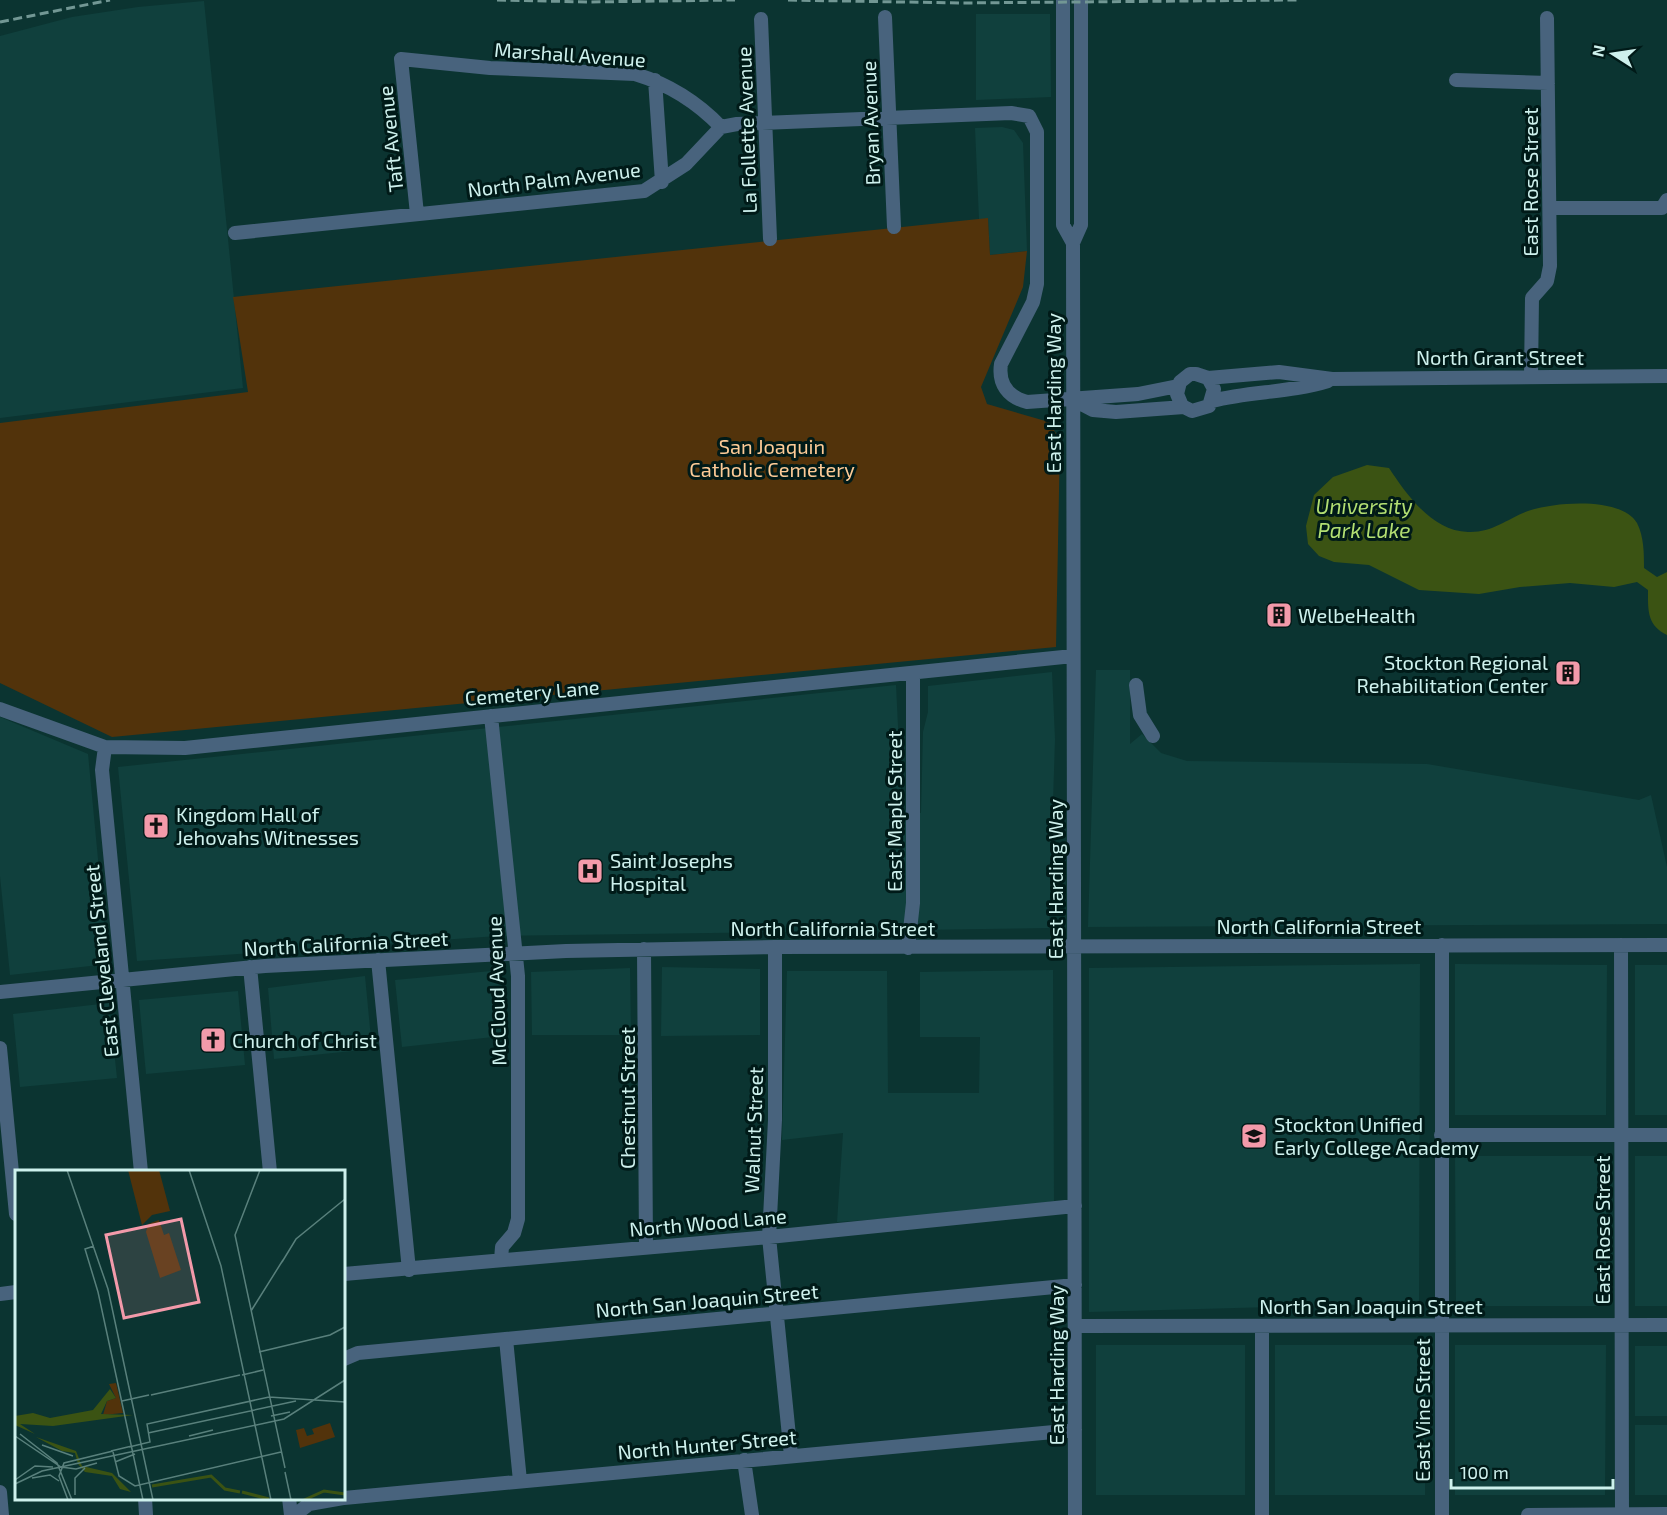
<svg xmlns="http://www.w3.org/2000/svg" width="1667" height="1515" font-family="'Exo 2',sans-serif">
<rect width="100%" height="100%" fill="#0b3431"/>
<path fill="#10403d" d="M204 1 243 388 0 418V36L72 17 138 7Z
M976 14H1050L1051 97 976 100Z
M1002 127 1014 130 1023 143 1027 251 990 255 988 219H979L975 128Z
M1096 670H1130V744L1142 734 1161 753 1187 761 1427 764 1639 800 1651 795 1667 867V924L1088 927Z
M1052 672 1055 739 1049 928 498 936 137 961 118 767 896 685 902 809 921 813 923 732 928 712V686Z
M0 717 88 754 108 964 10 975 0 876Z
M1420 964 1419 1303 1089 1312V968Z
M1455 964 1607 965 1606 1115H1455Z
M1635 965H1667V1115H1635Z
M662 967 760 969V1035L661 1036Z
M630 968 631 1035H532L531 972Z
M502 970V1036L402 1047 395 980Z
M1053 970 1054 1201 988 1212 837 1222 843 1133 782 1140 787 971H887L888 1093H979L980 1037H920V972Z
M365 976 372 1049 274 1059 268 988Z
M238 991 245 1065 146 1074 139 1000Z
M109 1003 117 1078 20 1087 13 1014Z
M1455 1156H1606V1306H1456Z
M1635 1156H1667V1306H1635Z
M1096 1345H1245V1495H1096Z
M1275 1345H1425V1495H1275Z
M1455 1345H1606L1605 1495H1455Z
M1635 1346H1667V1416H1635Z
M1635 1425H1667V1495H1635Z"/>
<path fill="#52330b" d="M988 218 990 255 1027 251 1023 287 981 387 987 404 1049 422 1060 440 1056 647 112 737 0 683V423L248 392 233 297Z"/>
<path fill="#3b5313" d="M1367 465 1389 468C1407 495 1432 531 1468 532 1492 533 1507 519 1528 511 1553 502 1621 496 1637 523 1644 537 1644 553 1644 568L1657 577 1667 572V635C1647 625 1648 611 1648 590L1637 582 1614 587 1570 583 1520 587 1479 594 1419 590 1369 565 1334 562 1319 556 1308 544 1306 526 1314 495 1333 477Z"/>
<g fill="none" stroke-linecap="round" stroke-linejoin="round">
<path stroke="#48637d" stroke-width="14" d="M1063 0V225L1073 243
M885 17 894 227
M761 19 770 239
M655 80 662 182
M1456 80 1548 83
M1550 208H1662L1667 200
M417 214 401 59 490 68 635 74C668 84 697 102 721 127
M235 233 644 191 686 164 721 127 737 124 1011 113 1029 116 1037 132V284L1033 302 1001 364C998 384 1008 397 1027 402L1138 394 1178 386
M1531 376 1532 298 1547 281 1550 266 1547 18
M1208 378 1214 389 1209 406 1192 411 1182 406 1177 394 1180 382 1190 374H1196L1208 378 1279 372 1332 379 1667 376
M1072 399 1093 410 1116 412 1184 407
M1212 401C1251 391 1290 393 1328 381
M1136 685 1140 715 1153 736
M0 709 105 747 185 748 1073 656
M491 716 518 976V1219L514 1233 502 1247 501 1260
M105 747 102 770 141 1172
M1442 945V1515
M1621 945 1622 1515
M775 947V1120L769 1237 791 1456
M908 948 913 903V674
M644 949 646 1247
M378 960 409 1270
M250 967 270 1172
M0 992 265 966 566 951 775 947 1667 945
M0 1048 16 1214
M1441 1135H1667
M344 1274 769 1237 1075 1206
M0 1294 16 1292
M1075 1326 1667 1325
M506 1339 520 1481
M344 1359 358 1353 1075 1285
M744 1460 752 1515
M0 1492 2 1515
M145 1498 146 1515
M289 1498 291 1515
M344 1498 1075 1430
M295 1515 309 1504 343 1498
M1075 1515 1073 243 1081 225V0
M1262 1515V1326
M1528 1515 1667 1514"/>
<path stroke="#729794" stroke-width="3" stroke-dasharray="9 4.5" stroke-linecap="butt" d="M497 0 591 2 735 0
M788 0 960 3 1297 0
M0 22 110 0"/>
</g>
<defs>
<symbol id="building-square" viewBox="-11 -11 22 22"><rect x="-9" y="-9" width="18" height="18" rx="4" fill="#f39aaa" stroke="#001a18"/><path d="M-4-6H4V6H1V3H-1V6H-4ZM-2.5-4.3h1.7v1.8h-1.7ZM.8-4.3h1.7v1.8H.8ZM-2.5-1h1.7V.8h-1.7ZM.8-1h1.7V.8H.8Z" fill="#111"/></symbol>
<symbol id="church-square" viewBox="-11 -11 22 22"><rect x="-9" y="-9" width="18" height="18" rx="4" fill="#f39aaa" stroke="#001a18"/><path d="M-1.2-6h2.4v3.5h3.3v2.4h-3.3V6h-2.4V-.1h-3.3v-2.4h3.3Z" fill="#111"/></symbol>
<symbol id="hospital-square" viewBox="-11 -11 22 22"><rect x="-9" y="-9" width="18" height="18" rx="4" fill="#f39aaa" stroke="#001a18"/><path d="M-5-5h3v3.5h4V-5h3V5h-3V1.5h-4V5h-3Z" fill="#111"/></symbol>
<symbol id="school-square" viewBox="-11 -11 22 22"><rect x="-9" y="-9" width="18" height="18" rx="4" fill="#f39aaa" stroke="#001a18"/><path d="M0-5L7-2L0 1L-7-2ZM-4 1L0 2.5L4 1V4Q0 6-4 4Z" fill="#111"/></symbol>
</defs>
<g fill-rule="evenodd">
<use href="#building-square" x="1264" y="600" width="30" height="30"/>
<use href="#building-square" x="1553" y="658" width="30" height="30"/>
<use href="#church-square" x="141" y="811" width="30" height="30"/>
<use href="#hospital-square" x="575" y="856" width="30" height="30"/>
<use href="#church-square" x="198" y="1025" width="30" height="30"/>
<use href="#school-square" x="1239" y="1121" width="30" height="30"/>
</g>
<g text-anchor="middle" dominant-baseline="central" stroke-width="6" stroke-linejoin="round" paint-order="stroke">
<g font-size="20" fill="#cef1ed" stroke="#001a18">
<text transform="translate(570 54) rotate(4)">Marshall Avenue</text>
<text transform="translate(870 123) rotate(-92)">Bryan Avenue</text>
<text transform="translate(746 130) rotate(-92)">La Follette Avenue</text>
<text transform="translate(390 139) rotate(-96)">Taft Avenue</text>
<text transform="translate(554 179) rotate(-7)">North Palm Avenue</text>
<text transform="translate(1530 182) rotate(-90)">East Rose Street</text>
<text x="1500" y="357">North Grant Street</text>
<text transform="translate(1053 393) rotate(-90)">East Harding Way</text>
<text transform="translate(532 692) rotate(-5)">Cemetery Lane</text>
<text transform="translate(894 811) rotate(-90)">East Maple Street</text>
<text transform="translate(1055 879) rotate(-90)">East Harding Way</text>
<text x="1319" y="926">North California Street</text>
<text x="833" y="928">North California Street</text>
<text transform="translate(346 943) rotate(-3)">North California Street</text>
<text transform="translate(101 961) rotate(-96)">East Cleveland Street</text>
<text transform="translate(496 991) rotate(-92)">McCloud Avenue</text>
<text transform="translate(627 1098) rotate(-90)">Chestnut Street</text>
<text transform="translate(753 1130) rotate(-88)">Walnut Street</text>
<text transform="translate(708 1222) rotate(-5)">North Wood Lane</text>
<text transform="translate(1602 1230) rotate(-90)">East Rose Street</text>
<text transform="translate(707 1300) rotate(-5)">North San Joaquin Street</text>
<text x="1371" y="1306">North San Joaquin Street</text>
<text transform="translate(1056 1365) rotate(-90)">East Harding Way</text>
<text transform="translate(1422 1410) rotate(-90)">East Vine Street</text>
<text transform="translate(707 1444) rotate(-5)">North Hunter Street</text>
</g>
<g font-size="20" fill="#fdcb97" stroke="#001a18">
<text x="772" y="446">San Joaquin<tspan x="772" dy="23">Catholic Cemetery</tspan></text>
</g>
<g font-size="20" fill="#cef1ed" stroke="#001a18" text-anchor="start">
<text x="1298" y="615">WelbeHealth</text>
<text x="1548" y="662" text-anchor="end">Stockton Regional<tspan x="1548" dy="23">Rehabilitation Center</tspan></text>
<text x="176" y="814">Kingdom Hall of<tspan x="176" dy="23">Jehovahs Witnesses</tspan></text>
<text x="610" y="860">Saint Josephs<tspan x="610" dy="23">Hospital</tspan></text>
<text x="232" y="1040">Church of Christ</text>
<text x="1274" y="1124">Stockton Unified<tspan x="1274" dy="23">Early College Academy</tspan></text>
</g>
<g font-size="21" font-style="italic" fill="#b2df72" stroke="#001a18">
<text x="1364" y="505">University<tspan x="1364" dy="24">Park Lake</tspan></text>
</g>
</g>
<g transform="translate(15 1170)">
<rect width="330" height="330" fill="#0b3431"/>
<path d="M113 0H144L155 41 137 45 127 55ZM144 50 149 65 154 63 166 100 145 108 131 62 133 54ZM101 213 108 243 88 245 92 231 101 228 94 214ZM315 253 320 267 285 278 281 260 289 258 292 266 299 264 297 259Z" fill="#52330b"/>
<path d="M95 219 101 228 92 231 86 244 118 245 38 256 5 254 20 264 0 255V246L18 243 35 248 78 240ZM21 267 61 281 67 296 97 303 116 322 105 319 97 306 70 302 63 294 60 283 47 281Z" fill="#3b5313"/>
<path fill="none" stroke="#3b5313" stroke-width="3" d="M137 316 196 306 210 319 225 322M227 322 254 329M289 330 309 321 330 324"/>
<path fill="none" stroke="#59807c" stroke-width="1.5" d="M52 0 93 119 138 330M174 0 206 96 256 330M245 0 220 65 270 298M79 76 70 79 83 122 128 330M267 92 281 69 330 29M236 141 268 90M244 182 315 165 330 157M227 205 248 200M136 225 225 205M107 231 134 225M256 246 275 242M133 263 281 231M5 264 42 293 57 330M0 266 46 297 61 299 82 293M174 266 198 260M27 275 58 286M114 277 135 272 132 254 254 227 330 232M96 281 117 276M98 282 104 306 120 316 266 282M100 292 120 284M270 302 276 330M17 308 35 305 44 311M0 310 20 296 38 297M0 314 27 301 269 249 330 210M60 325V308L70 298M53 330 44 306 49 293 98 281"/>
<path fill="#f39aaa" fill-opacity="0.15" stroke="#f39aaa" stroke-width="3" d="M166 49 184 132 109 148 91 65Z"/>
<rect width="330" height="330" fill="none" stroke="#cef1ed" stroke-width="3"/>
</g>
<g transform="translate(1613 54) rotate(282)" stroke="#001a18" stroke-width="4.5" paint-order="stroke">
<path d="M0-4.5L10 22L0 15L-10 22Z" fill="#cef1ed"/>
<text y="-9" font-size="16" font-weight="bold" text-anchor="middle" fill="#cef1ed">N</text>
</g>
<path d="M1451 1479v9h162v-9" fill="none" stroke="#cef1ed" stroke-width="3"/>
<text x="1460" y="1479" font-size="18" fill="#cef1ed" stroke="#001a18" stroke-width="4.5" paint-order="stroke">100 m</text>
</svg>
